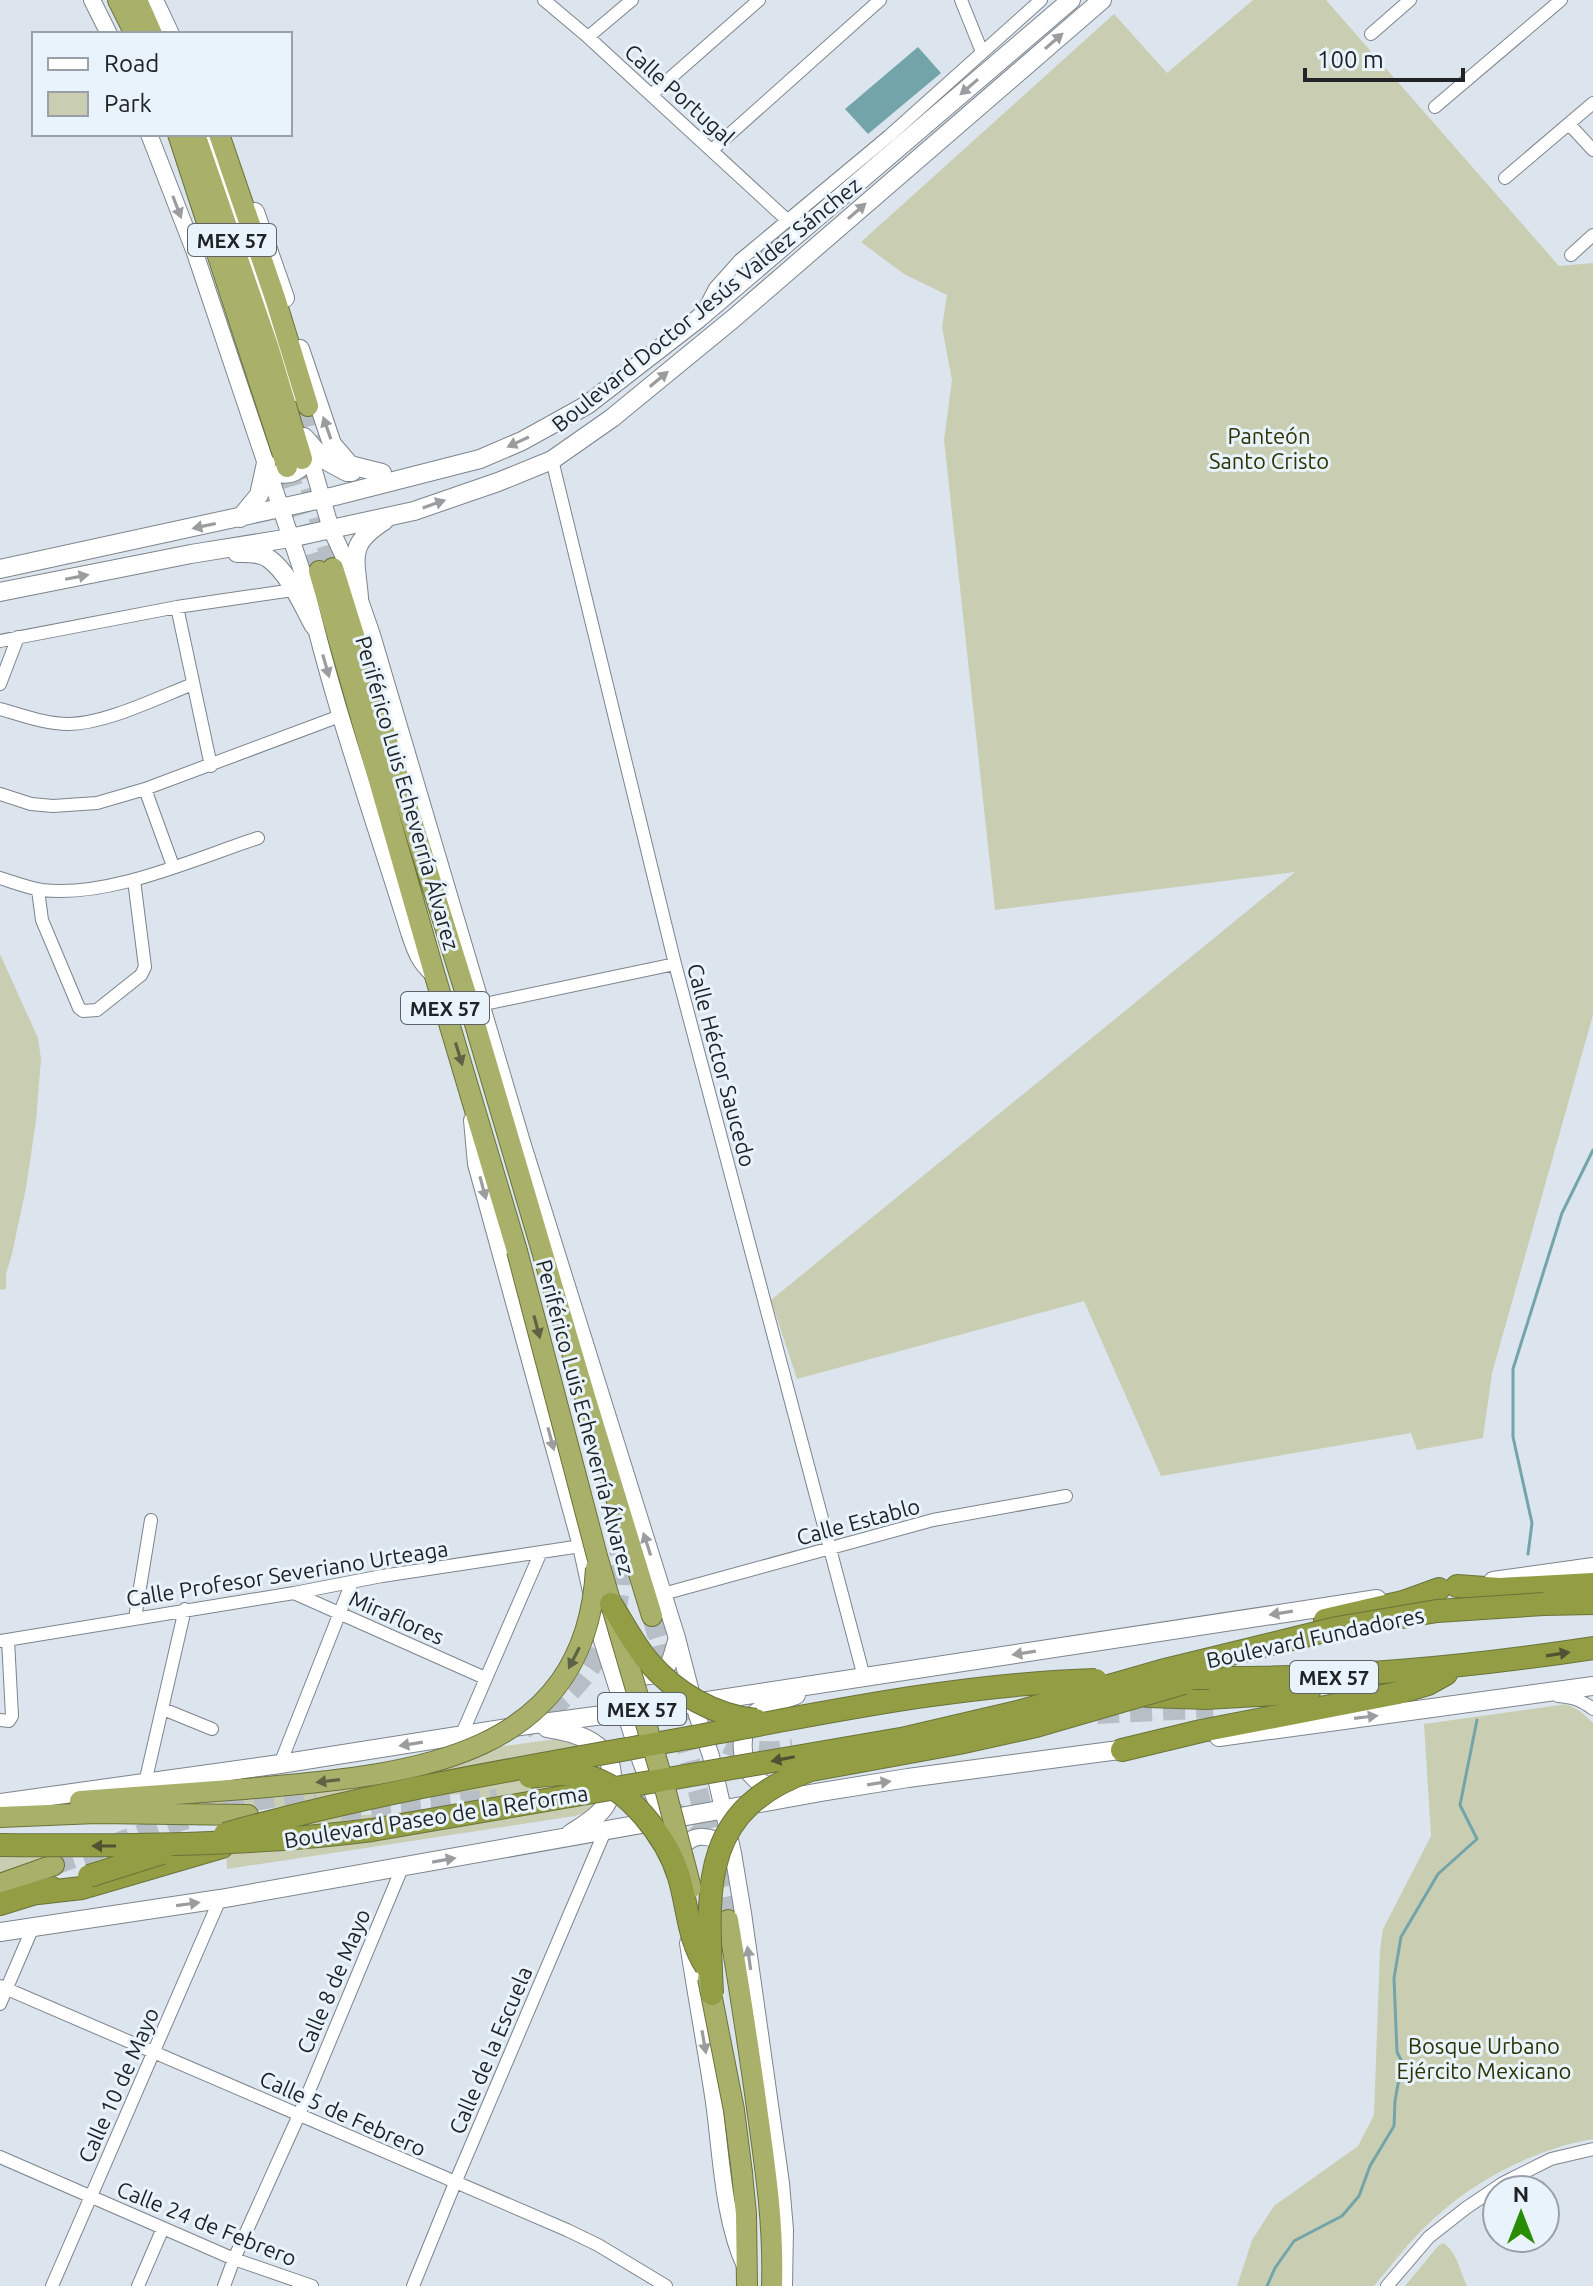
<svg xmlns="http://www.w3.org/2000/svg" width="1593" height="2286" font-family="Ubuntu,sans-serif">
<rect width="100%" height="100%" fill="#dce5ee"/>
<path fill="#c9ceb3" d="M1253 0H1326L1559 266 1593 263V1015L1492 1373 1483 1438 1417 1450 1411 1433 1161 1476 1084 1301 797 1379 771 1300 1295 872 995 910 944 440 952 380 942 327 947 295 904 274 861 242 1114 14 1167 73Z
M0 954 38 1038 41 1059 36 1121 26 1188 12 1254 6 1274V1289L0 1290Z
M1567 1704 1580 1711 1593 1723V2139C1530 2150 1467 2184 1422 2230 1405 2247 1390 2267 1374 2286H1237L1252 2240 1274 2206 1358 2146 1374 2115 1380 1950 1383 1929 1431 1836 1424 1724Z
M557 1739 581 1745 601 1763 605 1777 599 1800 592 1810 575 1816 227 1869 225 1825 461 1808 462 1794 263 1808 204 1810 203 1803 275 1792 406 1783 396 1760Z
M0 1855 71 1856 0 1881Z
M1443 2243C1457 2251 1460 2272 1467 2286H1405L1438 2246Z"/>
<path fill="#73a4a9" d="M918 47 941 73 868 134 845 109Z"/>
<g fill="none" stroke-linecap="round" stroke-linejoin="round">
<path stroke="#73a4a9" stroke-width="3" d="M1528 1554 1532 1523 1513 1437V1369L1562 1213 1593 1150
M1267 2286 1275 2268 1294 2241 1342 2216 1359 2196 1370 2166 1394 2126 1395 2101 1402 2062 1397 2052 1394 1978 1401 1937 1438 1874 1477 1839 1460 1805 1477 1720"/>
<path stroke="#b7bec6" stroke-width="20" stroke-dasharray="20 10" stroke-linecap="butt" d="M308 406 320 462
M302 459 333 568
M287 467 319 571
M652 1616 708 1829
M524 1729C589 1687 628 1630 619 1551
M612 1791C655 1792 687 1816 712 1848
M341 1811 497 1799
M54 1865C111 1845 167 1824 224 1808 254 1800 285 1796 315 1791
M717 1868 728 1920"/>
<path stroke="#b7bec6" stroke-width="22" stroke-dasharray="22 11" stroke-linecap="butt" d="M653 1616 674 1681
M1097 1713 1213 1707
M700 1724C728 1750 756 1756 793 1750"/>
<defs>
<path id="minor" d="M544 0 588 37 787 220
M961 0 982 52
M1371 34 1410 0
M588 37 632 0
M651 95 759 0
M1435 107 1561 0
M1569 124 1593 150
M712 150 880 0
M1505 178 1593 103
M1571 255 1593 235
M703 311 715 288 740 260 889 136 1041 0
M552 460 675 964 864 1677
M177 607 211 766
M0 641 177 607 293 590
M0 684 18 637
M0 709C22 715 45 724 68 724 105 724 157 698 193 684
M145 789 173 866
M0 794 31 804 53 806 97 803 145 789 340 716
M0 878C13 882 28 888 42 890 109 898 194 859 258 838
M38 890 42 920 79 1008 83 1011 97 1010 141 975 145 967 134 880
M475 1006 675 964
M294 1593 485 1678
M663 1594 933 1520 1066 1496
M135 1618 151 1520
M0 1641 294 1593 382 1576 581 1546
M1558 1696C1573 1697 1581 1700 1593 1709
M163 1709 212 1729
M0 1720 9 1721 12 1716 8 1640
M461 1736 540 1554
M280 1764 352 1582
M145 1783 185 1609
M0 1986 567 2230 598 2245 666 2286
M0 2004 33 1927
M0 2157 234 2259 312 2286
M52 2286 220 1899
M138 2286 163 2228
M224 2286 234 2259 299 2115 402 1868
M413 2286 455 2183 605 1831
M1387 2286 1429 2237 1466 2208 1503 2183 1551 2159 1593 2149"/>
<path id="tertiary" d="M92 0 109 34
M155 0 171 34
M149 134 194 250 303 574C330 696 372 813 409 932 415 950 419 963 434 975
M208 134 270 317 292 394
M305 440 331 529 348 566 372 635 522 1142 677 1638 697 1715 711 1756 733 1853 743 1913 781 2183 785 2230 784 2286
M273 473C290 478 303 472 310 455
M472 1120 476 1164 581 1546 601 1637 641 1762 667 1830
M624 1672C638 1678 658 1680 668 1665 672 1658 674 1646 677 1638
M678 1857C687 1831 710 1832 729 1849
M688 1943C696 1996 706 2049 714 2102 721 2153 723 2219 745 2266"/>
<path id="secondary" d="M255 212 285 298
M300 349 332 444 350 465 382 473
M304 437 323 459 347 472H352
M240 518 259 495 266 463
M237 553C248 553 259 552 268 558 289 573 302 604 314 626
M0 569 335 496 480 459 522 441 587 405 698 319 1071 0
M0 592 191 554 290 538 414 511 498 482 552 460 612 418 734 318 1102 0
M359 598C356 558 346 545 384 521
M1493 1581 1593 1567
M547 1728C575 1732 611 1742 612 1776 613 1787 611 1797 605 1806 597 1818 582 1826 570 1834
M1219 1737 1593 1686
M782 1790C772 1788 761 1785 754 1777 740 1764 739 1733 751 1718 761 1706 782 1700 796 1695
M0 1803 280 1764 527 1725 694 1703 1377 1599
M0 1932 220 1899 821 1792 908 1778 1134 1748"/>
<path id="trunk" d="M118 0 135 34
M137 0 152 34
M178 134 287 467
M195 134 268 346 302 459
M219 134 275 298 308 406
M333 568 470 1007 586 1400 652 1616
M319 571 435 976 517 1251
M80 1801 244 1789
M0 1817 97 1813 248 1815
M0 1884 54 1865
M728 1920C739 1985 749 2049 758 2115 766 2172 774 2228 772 2286
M742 2173 746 2214 747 2286"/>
<path id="motorway" d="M1457 1586 1499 1589 1593 1584
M1544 1604 1593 1603
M1325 1620 1403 1602 1439 1589
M1209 1678C1341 1679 1463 1668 1593 1648
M1148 1696 1206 1698 1309 1692
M1122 1750 1201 1731 1398 1693 1428 1684 1446 1674
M38 1893 82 1888 222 1847
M0 1904 52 1888"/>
</defs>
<use href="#minor" stroke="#7c848c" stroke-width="14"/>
<use href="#tertiary" stroke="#7c848c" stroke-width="18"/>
<use href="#secondary" stroke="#7c848c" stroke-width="20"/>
<use href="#trunk" stroke="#6a733a" stroke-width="22"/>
<use href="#motorway" stroke="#6a733a" stroke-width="24"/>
<use href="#minor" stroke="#fff" stroke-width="12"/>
<use href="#tertiary" stroke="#fff" stroke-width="16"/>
<use href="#secondary" stroke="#fff" stroke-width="18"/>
<use href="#trunk" stroke="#a8b06a" stroke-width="20"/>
<use href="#motorway" stroke="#929d44" stroke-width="22"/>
<defs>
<path id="trunk-bridge" d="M517 1251 597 1556 666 1792 691 1888
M244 1789C398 1775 586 1766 596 1568
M708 1978 734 2110 742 2173"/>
<path id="motorway-bridge" d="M611 1604C623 1623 634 1644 648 1661 675 1693 715 1716 756 1720
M1167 1678H1209
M530 1777C548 1775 569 1772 586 1776 628 1786 667 1838 679 1877 688 1907 688 1939 706 1966
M225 1834C377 1791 533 1766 688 1738 823 1713 959 1684 1096 1680
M0 1845C124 1846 248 1846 372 1830L906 1738 1021 1711 1161 1671 1337 1628 1437 1611 1544 1604
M89 1876 162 1853
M712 1994C708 1893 696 1810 811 1770L959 1743 1036 1726 1184 1683"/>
</defs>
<use href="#trunk-bridge" stroke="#6a733a" stroke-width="22" stroke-linecap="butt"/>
<use href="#motorway-bridge" stroke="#6a733a" stroke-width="24" stroke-linecap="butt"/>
<use href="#trunk-bridge" stroke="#a8b06a" stroke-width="20"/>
<use href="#motorway-bridge" stroke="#929d44" stroke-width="22"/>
</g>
<defs><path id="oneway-solid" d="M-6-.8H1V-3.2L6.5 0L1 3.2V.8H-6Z" transform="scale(2)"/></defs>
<g fill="#9b9c9e">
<use href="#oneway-solid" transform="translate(1054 41) rotate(-41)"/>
<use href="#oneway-solid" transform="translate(969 87) rotate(139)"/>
<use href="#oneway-solid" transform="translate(177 207) rotate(69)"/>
<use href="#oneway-solid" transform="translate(857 211) rotate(-41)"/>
<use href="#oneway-solid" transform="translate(659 379) rotate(-40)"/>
<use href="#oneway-solid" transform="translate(327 428) rotate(-109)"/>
<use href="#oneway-solid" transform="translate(518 442) rotate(155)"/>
<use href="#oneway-solid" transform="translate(434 504) rotate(-19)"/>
<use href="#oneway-solid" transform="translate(204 526) rotate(168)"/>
<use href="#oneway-solid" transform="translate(77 577) rotate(-11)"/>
<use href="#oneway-solid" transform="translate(326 666) rotate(74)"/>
<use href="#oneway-solid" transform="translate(483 1188) rotate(75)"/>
<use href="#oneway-solid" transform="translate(551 1439) rotate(75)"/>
<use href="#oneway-solid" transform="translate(647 1544) rotate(-108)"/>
<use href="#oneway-solid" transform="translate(1281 1613) rotate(171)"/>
<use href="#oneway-solid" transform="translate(1024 1653) rotate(171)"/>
<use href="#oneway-solid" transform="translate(1366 1717) rotate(-7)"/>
<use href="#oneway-solid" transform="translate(411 1744) rotate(171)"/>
<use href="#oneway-solid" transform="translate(879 1783) rotate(-9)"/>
<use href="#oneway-solid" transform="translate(444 1860) rotate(-10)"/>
<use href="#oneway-solid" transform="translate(188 1904) rotate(-8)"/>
<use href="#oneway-solid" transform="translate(749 1958) rotate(-98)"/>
<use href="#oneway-solid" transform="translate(704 2042) rotate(80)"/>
</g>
<g fill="#5e6345">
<use href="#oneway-solid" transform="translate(459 1054) rotate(73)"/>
<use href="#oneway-solid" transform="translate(537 1327) rotate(75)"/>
<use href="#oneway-solid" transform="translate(574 1658) rotate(117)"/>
<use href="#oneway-solid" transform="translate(328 1781) rotate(173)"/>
</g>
<g fill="#4e5433">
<use href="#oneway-solid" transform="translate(1558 1654) rotate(-9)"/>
<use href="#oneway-solid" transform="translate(783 1759) rotate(169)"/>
<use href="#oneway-solid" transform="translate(104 1846) rotate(180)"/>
</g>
<g text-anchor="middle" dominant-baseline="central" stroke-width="6" stroke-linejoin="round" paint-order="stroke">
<g fill="#e9f3fc" stroke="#5d6267" stroke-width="2">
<rect x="188" y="224" width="88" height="32" rx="6"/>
<rect x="401" y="992" width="88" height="32" rx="6"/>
<rect x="1290" y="1661" width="88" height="32" rx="6"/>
<rect x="598" y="1693" width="88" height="32" rx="6"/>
</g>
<g font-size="20" font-weight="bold" fill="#212427">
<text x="232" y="240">MEX 57</text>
<text x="445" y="1008">MEX 57</text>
<text x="1334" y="1677">MEX 57</text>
<text x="642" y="1709">MEX 57</text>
</g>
<g font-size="22" fill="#212427" stroke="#e9f3fc">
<text transform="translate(680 94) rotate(42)">Calle Portugal</text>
<text transform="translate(706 304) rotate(-39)">Boulevard Doctor Jesús Valdez Sánchez</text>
<text transform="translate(408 793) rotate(74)">Periférico Luis Echeverría Álvarez</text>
<text transform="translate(722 1065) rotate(75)">Calle Héctor Saucedo</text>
<text transform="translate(586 1417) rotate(75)">Periférico Luis Echeverría Álvarez</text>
<text transform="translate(858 1521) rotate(-15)">Calle Establo</text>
<text transform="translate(287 1573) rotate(-9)">Calle Profesor Severiano Urteaga</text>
<text transform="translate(397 1617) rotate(24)">Miraflores</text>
<text transform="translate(1315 1637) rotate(-12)">Boulevard Fundadores</text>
<text transform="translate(436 1816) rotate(-9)">Boulevard Paseo de la Reforma</text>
<text transform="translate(333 1981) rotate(-67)">Calle 8 de Mayo</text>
<text transform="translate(490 2050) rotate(-67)">Calle de la Escuela</text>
<text transform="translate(118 2085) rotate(-66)">Calle 10 de Mayo</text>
<text transform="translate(343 2113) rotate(24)">Calle 5 de Febrero</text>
<text transform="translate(207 2223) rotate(22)">Calle 24 de Febrero</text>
</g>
<g font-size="22" fill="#2d3303" stroke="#e9f3fc">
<text x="1269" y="435">Panteón<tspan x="1269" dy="25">Santo Cristo</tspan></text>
<text x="1484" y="2045">Bosque Urbano<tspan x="1484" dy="25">Ejército Mexicano</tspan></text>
</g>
</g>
<rect x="32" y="32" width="260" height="104" fill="#e9f3fc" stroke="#99a0a7" stroke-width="2"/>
<rect x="48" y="58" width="40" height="12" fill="#ffffff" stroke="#99a0a7" stroke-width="2"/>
<text x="104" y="72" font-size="24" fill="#212427">Road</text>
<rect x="48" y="92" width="40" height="24" fill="#c9ceb3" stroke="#99a0a7" stroke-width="2"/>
<text x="104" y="112" font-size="24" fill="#212427">Park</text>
<g transform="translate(1521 2214)"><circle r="38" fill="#e9f3fc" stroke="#99a0a7" stroke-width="2"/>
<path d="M0-6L14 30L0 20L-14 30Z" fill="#2a8c00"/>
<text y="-12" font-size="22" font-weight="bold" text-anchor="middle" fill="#212427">N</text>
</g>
<path d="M1305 68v12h158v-12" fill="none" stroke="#212427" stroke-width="4"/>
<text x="1317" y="68" font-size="24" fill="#212427" stroke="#e9f3fc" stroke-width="6" paint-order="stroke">100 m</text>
</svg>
